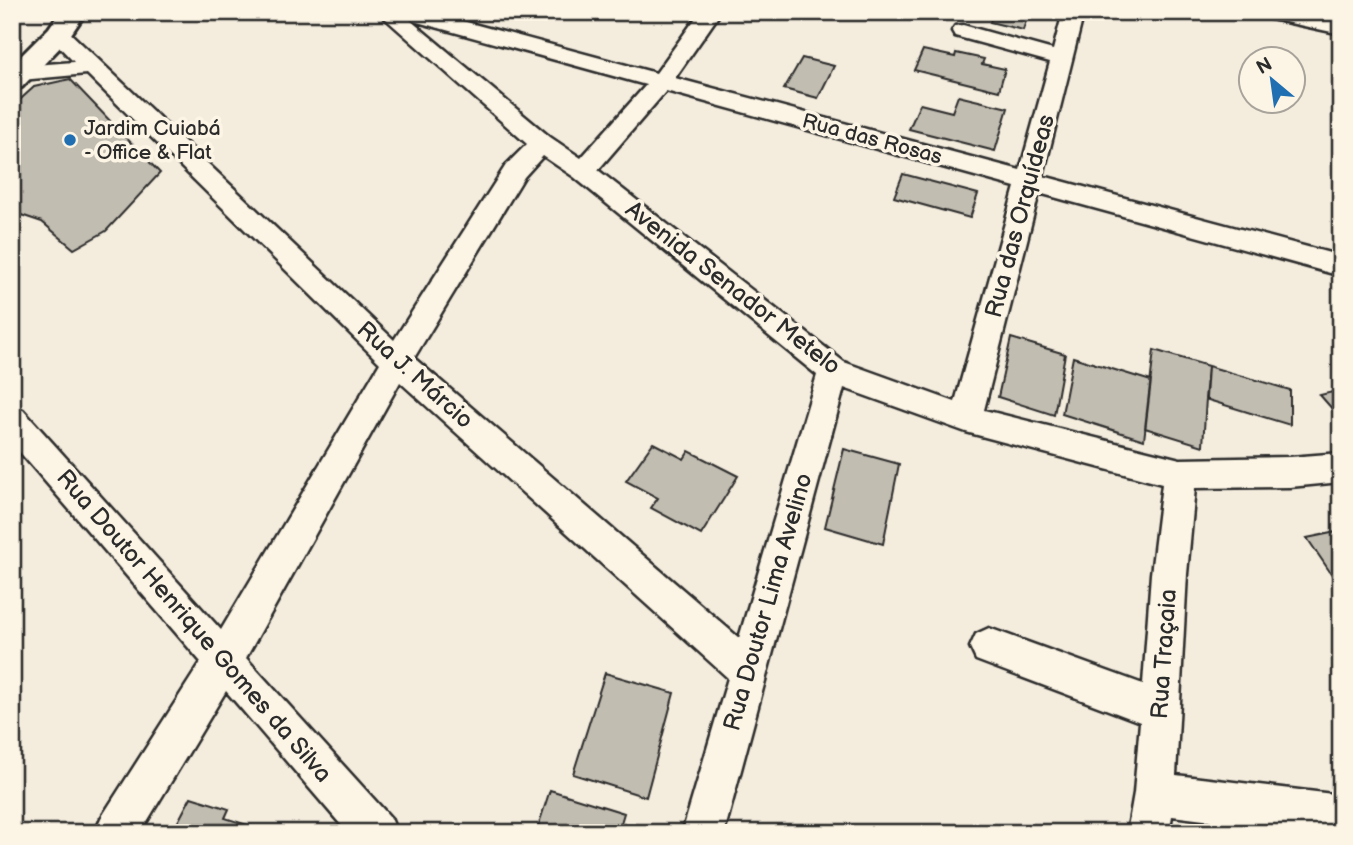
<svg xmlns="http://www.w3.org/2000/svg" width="1353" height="845" font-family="'Balsamiq Sans',sans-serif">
<rect width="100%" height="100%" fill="#f4edde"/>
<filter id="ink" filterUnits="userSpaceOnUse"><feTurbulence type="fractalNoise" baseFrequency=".0143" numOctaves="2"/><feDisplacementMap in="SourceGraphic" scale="14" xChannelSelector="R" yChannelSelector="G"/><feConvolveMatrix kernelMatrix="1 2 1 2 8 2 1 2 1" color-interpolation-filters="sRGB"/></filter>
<g filter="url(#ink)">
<path fill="#c2bdb1" stroke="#2b2b2b" stroke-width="2" d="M994 12H1029L1023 30 990 22Z
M923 50 955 57 956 53 984 59 982 64 1005 69 999 91 914 70Z
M802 58 834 66 818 98 784 89Z
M70 79 160 173 106 231 74 249 42 222 12 212V107L34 87Z
M958 96 1008 108 995 151 909 129 920 104 952 112Z
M1336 150 1341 152V176L1337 175Z
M903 174 978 194 970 218 894 197Z
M1011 338 1065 354 1054 415 998 397Z
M1154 350 1208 366 1203 446 1145 428Z
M1073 357 1151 381 1144 440 1062 414Z
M1208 366 1290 390V425L1205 399Z
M1341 390V419L1320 395Z
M653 443 684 459 689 451 738 476 701 535 651 508 658 498 626 481Z
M844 449 899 464 883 544 825 527Z
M1341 531V588L1307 538Z
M605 673 674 693 646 797 573 774Z
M550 790 624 813 618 833H536Z
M191 797 229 809 225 818 257 828 254 833H172Z"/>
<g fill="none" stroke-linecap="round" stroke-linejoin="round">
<defs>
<path id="minor" d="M378 12H429L656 73 700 12H721L675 78 1020 170 1050 62 955 36 952 31 955 26 963 25 1053 50 1063 12H1084L1043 176 1341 256V276L1039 193 984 410 1180 459 1290 457 1341 453V482L1290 487 1195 488 1187 574 1176 775 1341 795V833H1308L1172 816 1169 833H1127L1134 793 1140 722 976 660 970 647 976 634 989 628 1143 684 1151 574 1162 484 966 432 844 388 724 833H682L728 678 400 382 246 658 391 818 397 833H348L226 691 140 833H95L101 818 201 662 12 443V407L23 410 221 630 380 363 87 74 21 80 13 78 12 69 21 66 74 62 47 34 50 29H66L394 340 506 165 527 144ZM410 20 646 85 581 158 550 137ZM666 91 1015 187 955 402 844 362 598 170ZM543 156 574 177 817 375 739 638 414 358 524 177Z
M1254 12H1296L1341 22V34L1257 16Z"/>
<path id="highway" d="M60 12H86L67 40 22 87 12 89V65L49 28Z"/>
</defs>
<use href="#minor" stroke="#2b2b2b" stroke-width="5"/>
<use href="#highway" stroke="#2b2b2b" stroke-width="6"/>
<use href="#minor" fill="#fcf5e5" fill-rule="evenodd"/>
<use href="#highway" fill="#fcf5e5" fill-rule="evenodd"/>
</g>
</g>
<circle fill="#1f6fb2" stroke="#fcf5e5" stroke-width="2.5" cx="70" cy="140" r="7"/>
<g text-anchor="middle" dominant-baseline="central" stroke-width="7" stroke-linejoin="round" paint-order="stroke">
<g font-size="21" fill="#2b2b2b" stroke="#fcf5e5" text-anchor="start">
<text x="84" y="128">Jardim Cuiabá<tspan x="84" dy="24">- Office &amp; Flat</tspan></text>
</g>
<g font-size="21" fill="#2b2b2b" stroke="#fcf5e5">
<text transform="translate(872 139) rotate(15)">Rua das Rosas</text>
</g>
<g font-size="24" fill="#2b2b2b" stroke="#fcf5e5">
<text transform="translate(1020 216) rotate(-75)">Rua das Orquídeas</text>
<text transform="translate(733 288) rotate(38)">Avenida Senador Metelo</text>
<text transform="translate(415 375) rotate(42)">Rua J. Márcio</text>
<text transform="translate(768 602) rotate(-74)">Rua Doutor Lima Avelino</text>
<text transform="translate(194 626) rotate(49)">Rua Doutor Henrique Gomes da Silva</text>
<text transform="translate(1164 654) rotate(-86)">Rua Traçaia</text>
</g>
</g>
<rect width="1353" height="845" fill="none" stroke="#fcf5e5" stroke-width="42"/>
<rect x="21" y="21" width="1311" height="803" fill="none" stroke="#2b2b2b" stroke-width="2.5" filter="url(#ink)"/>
<g transform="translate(1272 80) rotate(331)"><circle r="33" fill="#fcf5e5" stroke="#a8a49b" stroke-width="2"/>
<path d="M0-5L12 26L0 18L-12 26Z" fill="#1f6fb2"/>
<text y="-10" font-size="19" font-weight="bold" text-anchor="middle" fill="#2b2b2b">N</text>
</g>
</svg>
